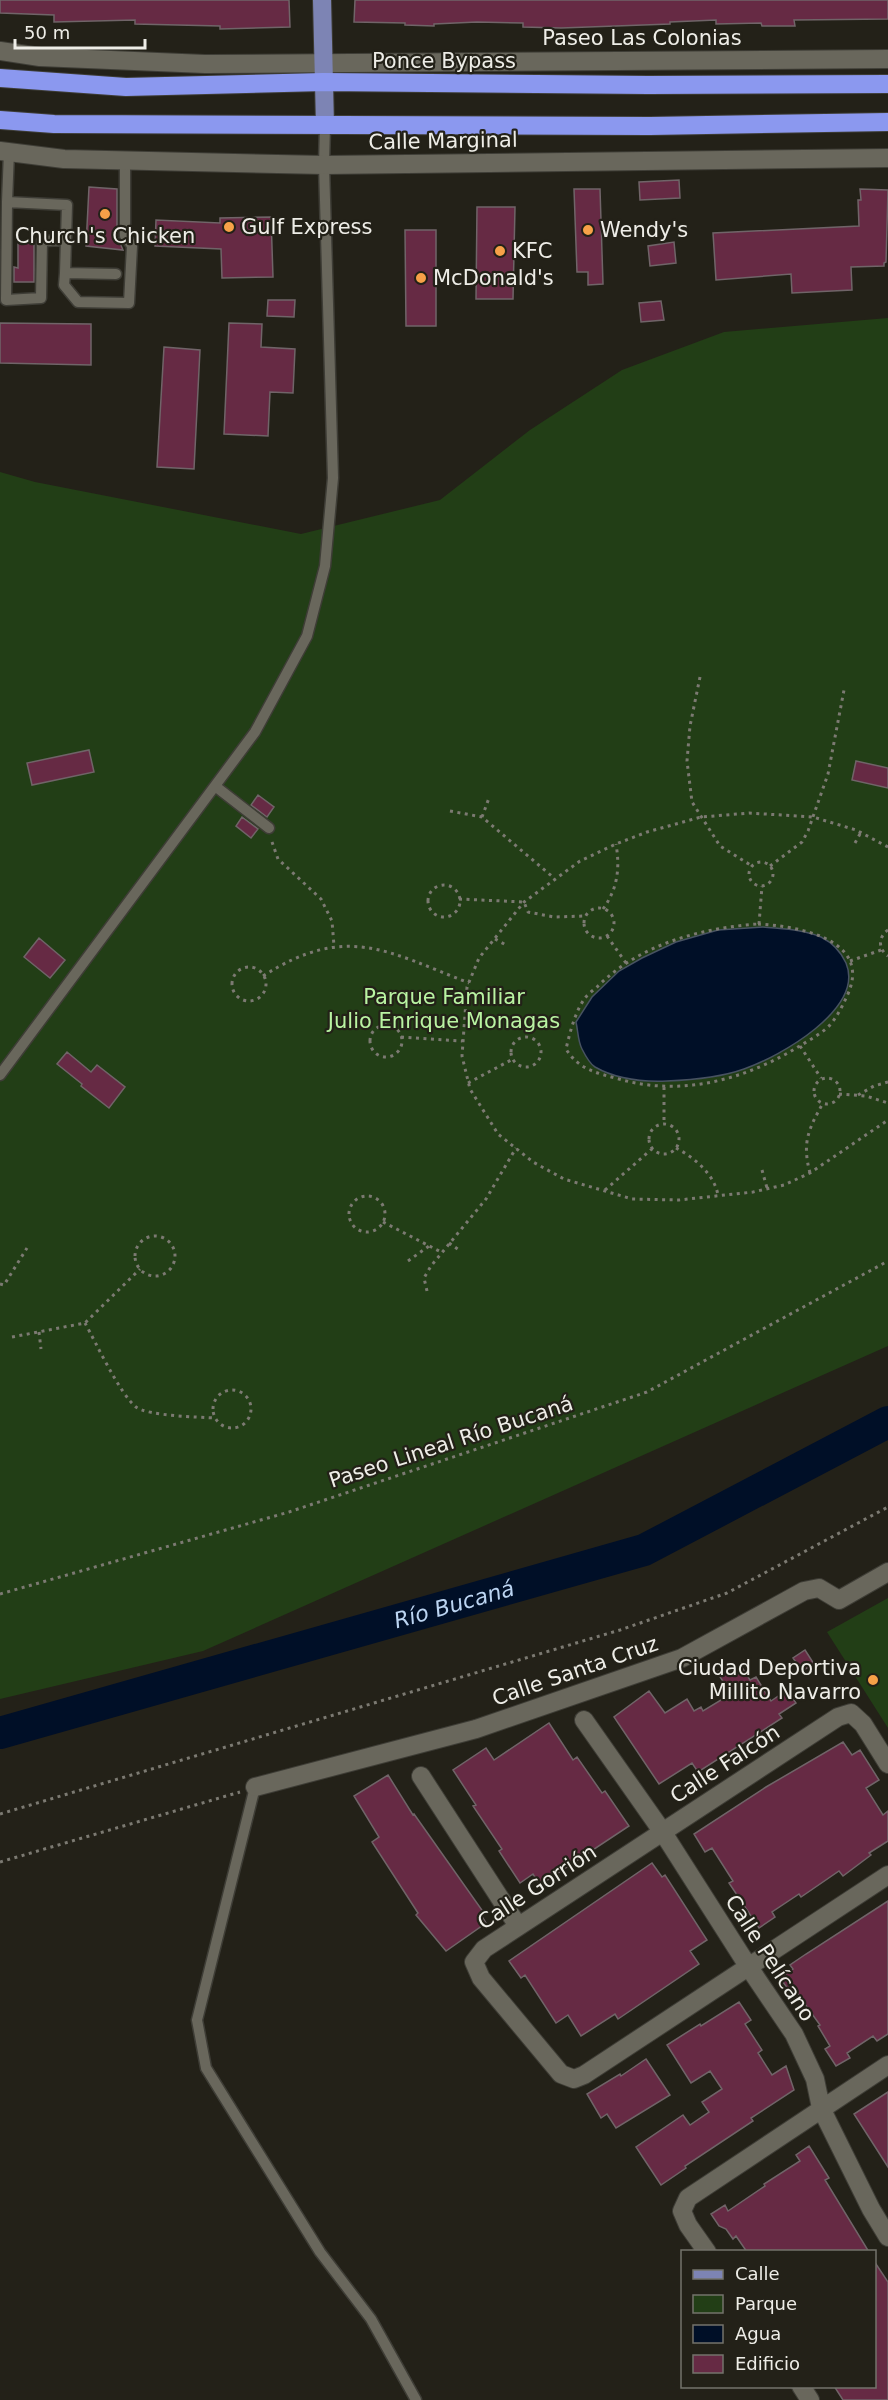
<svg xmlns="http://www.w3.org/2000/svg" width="888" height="2400" font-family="'DejaVu Sans',sans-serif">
<rect width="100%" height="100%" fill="#232118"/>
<path fill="#223e16" d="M888 318V1346L203 1651 0 1699V472L35 482 301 534 440 500 530 430 622 370 724 332Z
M888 1598V1728L827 1632Z"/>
<path fill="#000f27" stroke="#475261" stroke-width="1.5" d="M763 927C782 929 803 929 821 937 833 943 841 952 846 963 865 1009 779 1057 744 1069 719 1078 692 1080 667 1081 644 1082 616 1079 595 1067 590 1064 585 1055 582 1049 578 1042 578 1031 576 1022L592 997 619 971 642 958 676 942 718 930Z"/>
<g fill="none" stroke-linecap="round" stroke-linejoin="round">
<path stroke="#000f27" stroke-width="32" id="s1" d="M0 1733 644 1550 888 1422"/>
</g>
<path fill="#662a44" stroke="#706468" stroke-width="1.5" d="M0 0H289L290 27 220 29V26L135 24V20L54 22V15L0 13Z
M355 0H888V19L794 20 795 26H762L761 23 716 24V20L670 22V24L561 28 523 27V23L477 22 434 24V26L405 25V23L354 22Z
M679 180 680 198 640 200 639 182Z
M89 187 117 189V236L123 250 86 246Z
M574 189H600L603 284 588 285V272H577Z
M860 189 888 190 886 262 884 263V266L851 267 852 290 792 293 791 274 716 280 713 233 859 226 858 200H861Z
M477 207H515L513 299H476Z
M271 217 273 277 222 278 221 249 155 246 156 220 220 223V218Z
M405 230H436V326H406Z
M18 240 34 241V282H14V267L18 268Z
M674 242 676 263 650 266 648 246Z
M268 300H295L294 317 267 316Z
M661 301 664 320 641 322 639 303Z
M0 323 91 324V365L0 363Z
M229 323 262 324 261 347 295 349 293 393 270 392 268 436 224 434Z
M164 347 200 350 194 469 157 467Z
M89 750 94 772 32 785 27 763Z
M856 761 888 768V788L852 780Z
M258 795 274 807 267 817 251 805Z
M242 817 258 829 251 838 236 826Z
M39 938 65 960 50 978 24 957Z
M67 1052 91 1072 97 1065 125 1087 109 1108 81 1086 82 1084 57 1064Z
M805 1650 814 1664 802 1671 793 1658Z
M731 1663 738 1674 743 1669 750 1680 756 1677 771 1701 787 1690 796 1703 779 1714 782 1718 698 1772 692 1763 659 1784 614 1717 649 1691 665 1713 687 1699 694 1711 701 1707 703 1711 731 1694 717 1672Z
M549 1723 573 1760 577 1757 602 1793 605 1791 629 1826 540 1885 533 1874 520 1883 499 1851 502 1849 473 1806 476 1805 453 1770 486 1748 494 1760Z
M843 1742 852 1755 860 1750 879 1780 866 1788 883 1815 888 1811V1841L869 1853 871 1855 843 1876 839 1871 801 1897 799 1894 772 1912 775 1917 759 1928 729 1883 733 1881 712 1848 705 1852 694 1834 766 1787Z
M388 1775 413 1815 414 1814 484 1913 481 1915 486 1923 446 1951 416 1915 418 1913 372 1842 379 1837 354 1796Z
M652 1863 662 1877 665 1875 707 1940 690 1951 699 1964 618 2019 615 2014 581 2036 568 2015 556 2023 525 1975 521 1978 509 1961Z
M888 1901V2034L877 2041 873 2036 847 2053 850 2058 836 2066 825 2049 830 2046 818 2026 820 2025 792 1986 788 1989 780 1978 793 1969 790 1965 806 1954Z
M739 2002 751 2020 745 2024 762 2050 758 2053 772 2075 786 2066 794 2090 751 2118 753 2121 685 2166 686 2168 661 2185 636 2147 683 2115 690 2125 709 2112 702 2102 722 2089 710 2071 691 2083 667 2045 700 2024 701 2026Z
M646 2059 670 2095 616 2128 607 2114 601 2118 587 2094 620 2074 621 2076Z
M888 2092V2167L854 2114Z
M809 2146 829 2178 825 2180 869 2252H747L736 2236 733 2239 726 2229 719 2226 711 2214 725 2205 728 2211 765 2186 764 2184 800 2161 796 2155Z
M874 2261 888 2282V2400H843L834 2386H874Z"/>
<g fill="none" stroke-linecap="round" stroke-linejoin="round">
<defs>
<path id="lane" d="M9 152 7 202 67 205 65 273 116 274
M7 202 6 300 41 298 42 241 66 240
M65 273 64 285 78 302 129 303 132 246 125 236V161
M215 786 269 828
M0 1075 255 732 307 636 325 566 333 478 324 165 325 125
M255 1787 197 2020 206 2068 320 2252 371 2319 416 2400"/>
<path id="street" d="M0 51 40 57 205 64 888 59
M0 151 64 159 324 165 888 158
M584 1720 662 1831 748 1966 794 2034 815 2079 821 2108 871 2209 888 2237
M888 1764 863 1724 851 1713 838 1717 484 1949 474 1962 481 1978 561 2074 574 2079 584 2075 888 1875
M421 1776 518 1926
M255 1787 476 1729 682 1658 804 1591 819 1588 839 1600 888 1572
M707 2252 688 2225 682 2211 688 2198 888 2065
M801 2386 810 2400"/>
<path id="primary" d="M322 0 325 125"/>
<path id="highway" d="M0 78 126 87 323 82 648 85 888 84
M0 120 54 124 650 126 888 122"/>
</defs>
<use href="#lane" stroke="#3e3d36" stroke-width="13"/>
<use href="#street" stroke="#3e3d36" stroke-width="20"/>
<use href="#primary" stroke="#3e3d36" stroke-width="20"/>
<use href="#highway" stroke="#3e3d36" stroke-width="20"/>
<path stroke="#7c7a72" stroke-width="3" stroke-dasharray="3 4.5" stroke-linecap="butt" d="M700 677 690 726 687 761 692 802 720 846 752 866
M450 811 482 817 554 878
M482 817 489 798
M272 842 278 859 321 899 332 921 334 946
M855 843 861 832
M888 847 856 830 813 817 749 813 701 817 647 832 616 844 580 861 524 902 479 958 467 987 462 1056 470 1089 498 1134 533 1162 564 1179 632 1199 679 1200 753 1192 784 1185 810 1173 888 1120
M749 874a12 12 0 1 1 24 0a12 12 0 1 1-24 0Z
M770 866 802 842 808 831 828 774 844 690
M428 901a16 16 0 1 1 32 0a16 16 0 1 1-32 0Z
M459 899 524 902 528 912 554 917 586 916
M584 923a15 15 0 1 1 30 0a15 15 0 1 1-30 0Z
M603 909C618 888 620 868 616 844
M758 924C797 926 874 939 847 996 842 1007 836 1019 828 1027 819 1035 808 1041 798 1047 744 1080 681 1097 619 1079 597 1073 579 1070 566 1049 570 1032 575 1012 585 998 589 993 595 989 599 985 641 944 701 928 758 924Z
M759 924 762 886
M888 930C878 937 878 949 888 956
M607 936 626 963
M495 939 506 945
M850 961 881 950
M232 984a17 17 0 1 1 34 0a17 17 0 1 1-34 0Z
M263 976C346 923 387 951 469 983
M370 1041a16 16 0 1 1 32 0a16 16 0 1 1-32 0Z
M401 1037 462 1041
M511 1052a15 15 0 1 1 30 0a15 15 0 1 1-30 0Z
M800 1046 821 1078
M814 1091a13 13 0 1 1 26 0a13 13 0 1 1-26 0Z
M468 1083 513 1059
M664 1087V1124
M839 1094 866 1096 888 1103
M858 1095 874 1086 888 1082
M649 1139a15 15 0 1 1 30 0a15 15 0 1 1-30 0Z
M676 1148C695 1158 714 1174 718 1195
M762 1170 767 1188
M810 1173C802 1143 808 1130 823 1103
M605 1190 653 1148
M349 1214a18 18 0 1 1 36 0a18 18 0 1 1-36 0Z
M383 1222 441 1252
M135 1256a20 20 0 1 1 40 0a20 20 0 1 1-40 0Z
M449 1243 459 1250
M408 1261 429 1246
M0 1284 4 1285 27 1248
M427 1291 424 1278 431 1266 486 1199 516 1148
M85 1323C96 1343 120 1394 136 1407 148 1416 199 1417 215 1418
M39 1332 41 1349
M12 1337 85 1323 140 1269
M213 1409a19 19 0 1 1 38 0a19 19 0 1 1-38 0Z
M0 1594 289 1512 647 1392 888 1261
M0 1814 620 1630 727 1593 888 1507
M0 1862 240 1792"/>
<use href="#lane" stroke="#69675c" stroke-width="10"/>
<use href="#street" stroke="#69675c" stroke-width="18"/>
<use href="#primary" stroke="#7d84b4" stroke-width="18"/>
<use href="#highway" stroke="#8b98ef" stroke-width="18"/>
</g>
<g fill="#f7a148" stroke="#232118" stroke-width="2">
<circle cx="105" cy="214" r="6"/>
<circle cx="229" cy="227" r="6"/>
<circle cx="588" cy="230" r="6"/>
<circle cx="500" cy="251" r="6"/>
<circle cx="421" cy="278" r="6"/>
<circle cx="873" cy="1680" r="6"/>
</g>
<g text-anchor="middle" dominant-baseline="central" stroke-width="4.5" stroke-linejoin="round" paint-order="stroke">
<g font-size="21" fill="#eeede7" stroke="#232118">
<text x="642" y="38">Paseo Las Colonias</text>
<text x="444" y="61">Ponce Bypass</text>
<text transform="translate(443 141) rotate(-1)">Calle Marginal</text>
<text transform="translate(451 1442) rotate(-18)">Paseo Lineal Río Bucaná</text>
<text transform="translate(575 1671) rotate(-19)">Calle Santa Cruz</text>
<text transform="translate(725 1764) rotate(-33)">Calle Falcón</text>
<text transform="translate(537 1887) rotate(-33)">Calle Gorrión</text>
<text transform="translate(770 1958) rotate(57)">Calle Pelícano</text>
</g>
<g font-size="21" fill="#eeede7" stroke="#232118" text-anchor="start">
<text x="241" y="227">Gulf Express</text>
<text x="600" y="230">Wendy's</text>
<text x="105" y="236" text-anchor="middle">Church's Chicken</text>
<text x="512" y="251">KFC</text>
<text x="433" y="278">McDonald's</text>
<text x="861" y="1668" text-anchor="end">Ciudad Deportiva<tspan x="861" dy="24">Millito Navarro</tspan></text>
</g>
<g font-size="21" fill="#b9f3a2" stroke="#232118">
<text x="444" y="997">Parque Familiar<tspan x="444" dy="24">Julio Enrique Monagas</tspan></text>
</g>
<g font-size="22" font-style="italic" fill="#bbd4f1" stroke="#232118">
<text stroke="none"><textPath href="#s1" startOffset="472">Río Bucaná</textPath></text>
</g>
</g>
<rect x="681" y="2250" width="195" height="138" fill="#232118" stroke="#74736b" stroke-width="1.5"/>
<rect x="693" y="2270" width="30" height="9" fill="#7d84b4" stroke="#74736b" stroke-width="1.5"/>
<text x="735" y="2280" font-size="18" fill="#eeede7">Calle</text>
<rect x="693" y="2295" width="30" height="18" fill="#223e16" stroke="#74736b" stroke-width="1.5"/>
<text x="735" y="2310" font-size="18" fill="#eeede7">Parque</text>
<rect x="693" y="2325" width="30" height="18" fill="#000f27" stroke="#74736b" stroke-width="1.5"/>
<text x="735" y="2340" font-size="18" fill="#eeede7">Agua</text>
<rect x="693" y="2355" width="30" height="18" fill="#662a44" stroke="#74736b" stroke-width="1.5"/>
<text x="735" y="2370" font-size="18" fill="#eeede7">Edificio</text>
<path d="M15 39v9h130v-9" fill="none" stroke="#eeede7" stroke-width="3"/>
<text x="24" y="39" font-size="18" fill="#eeede7" stroke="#232118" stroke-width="4.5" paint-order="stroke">50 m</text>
</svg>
